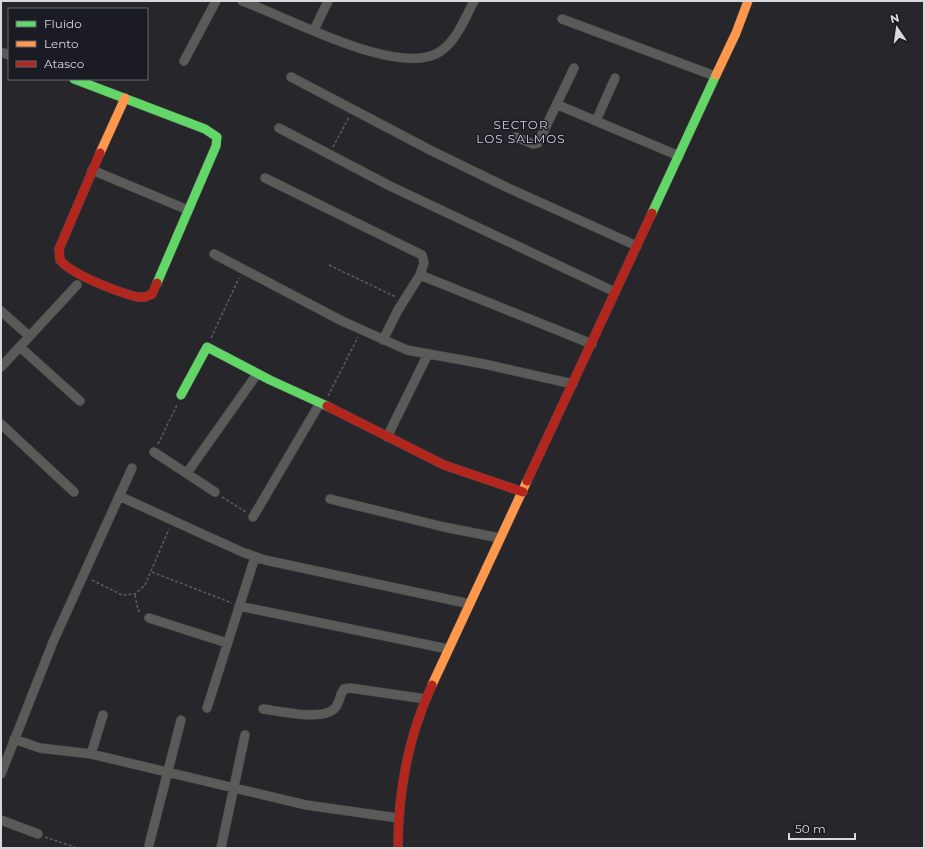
<svg xmlns="http://www.w3.org/2000/svg" width="925" height="849" font-family="Montserrat,sans-serif">
<rect width="100%" height="100%" fill="#26262b"/>
<g fill="none" stroke-linecap="round" stroke-linejoin="round">
<defs>
<path id="street" d="M242 1C286 16 400 80 441 51 457 40 465 18 474 1
M562 19 715 76
M314 30 328 1
M1 52 9 55
M184 61 216 1
M291 77 430 150 506 187 637 246
M558 105 679 156
M596 121 615 78
M279 128 390 186 615 292
M516 137 533 144 538 143 574 68
M92 170 188 210
M265 178 422 255 424 263 420 275 398 310 383 340
M214 254 342 321 407 350 484 364 573 384
M420 275 592 344
M1 311 29 336
M20 347 80 401
M1 367 77 285
M1 424 74 492
M387 437 428 354
M154 452 215 492
M187 473 257 374
M119 496 242 552 265 560 470 604
M330 499 444 527 500 538
M253 517 320 403
M239 606 448 649
M149 618 227 643
M207 708 255 557
M263 709C279 711 322 721 334 709 340 704 339 695 344 689L350 688 426 699
M14 739 40 748 91 754 306 805 398 818
M91 754 103 715
M1 774 53 642 132 468
M1 820 38 834
M149 845 181 720
M221 848 245 735"/>
<path id="fast" d="M74 79 205 129 217 137 216 146 157 283
M652 213 716 75
M181 395 207 347 270 380 327 406"/>
<path id="slow" d="M716 75 736 33 748 1
M100 153 125 98
M432 685 527 481"/>
<path id="jam" d="M100 153 59 249 60 260C72 275 118 292 137 297H145L152 294 157 283
M327 406 444 465 523 492
M527 481 652 213
M398 848C398 792 408 737 432 685"/>
</defs>
<use href="#street" stroke="#434347" stroke-width="10"/>
<use href="#fast" stroke="#434347" stroke-width="10"/>
<use href="#slow" stroke="#434347" stroke-width="10"/>
<use href="#jam" stroke="#434347" stroke-width="10"/>
<path stroke="#5e5d5e" stroke-width="1.5" stroke-dasharray="3 2" stroke-linecap="butt" d="M333 147 349 117
M329 265 396 297
M211 338 239 278
M328 396 358 337
M158 444 177 405
M222 497 246 512
M152 572 232 603
M92 580 122 595 135 594 145 585 169 529
M135 595 138 610 141 613
M45 837 77 848"/>
<use href="#street" stroke="#5a5a59" stroke-width="9"/>
<use href="#fast" stroke="#63d668" stroke-width="9"/>
<use href="#slow" stroke="#ff974d" stroke-width="9"/>
<use href="#jam" stroke="#b3261e" stroke-width="9"/>
</g>
<g text-anchor="middle" dominant-baseline="central" stroke-width="3" stroke-linejoin="round" paint-order="stroke">
<g font-size="12" letter-spacing="1" fill="#d2d1dd" stroke="#1b1b23">
<text x="521" y="124">SECTOR<tspan x="521" dy="14">LOS SALMOS</tspan></text>
</g>
</g>
<rect width="925" height="849" fill="none" stroke="#d9d8de" stroke-width="4"/>
<rect x="8" y="8" width="140" height="72" fill="#1b1b23" stroke="#67676e"/>
<rect x="16" y="21" width="20" height="6" fill="#63d668" stroke="#67676e"/>
<text x="44" y="28" font-size="12" fill="#d9d8de">Fluido</text>
<rect x="16" y="41" width="20" height="6" fill="#ff974d" stroke="#67676e"/>
<text x="44" y="48" font-size="12" fill="#d9d8de">Lento</text>
<rect x="16" y="61" width="20" height="6" fill="#b3261e" stroke="#67676e"/>
<text x="44" y="68" font-size="12" fill="#d9d8de">Atasco</text>
<g transform="translate(897 28) rotate(347)" stroke="#1b1b23" stroke-width="3" paint-order="stroke">
<path d="M0-3L7 15L0 10L-7 15Z" fill="#d9d8de"/>
<text y="-6" font-size="11" font-weight="bold" text-anchor="middle" fill="#d9d8de">N</text>
</g>
<path d="M789 833v6h66v-6" fill="none" stroke="#d9d8de" stroke-width="2"/>
<text x="795" y="833" font-size="12" fill="#d9d8de" stroke="#1b1b23" stroke-width="3" paint-order="stroke">50 m</text>
</svg>
